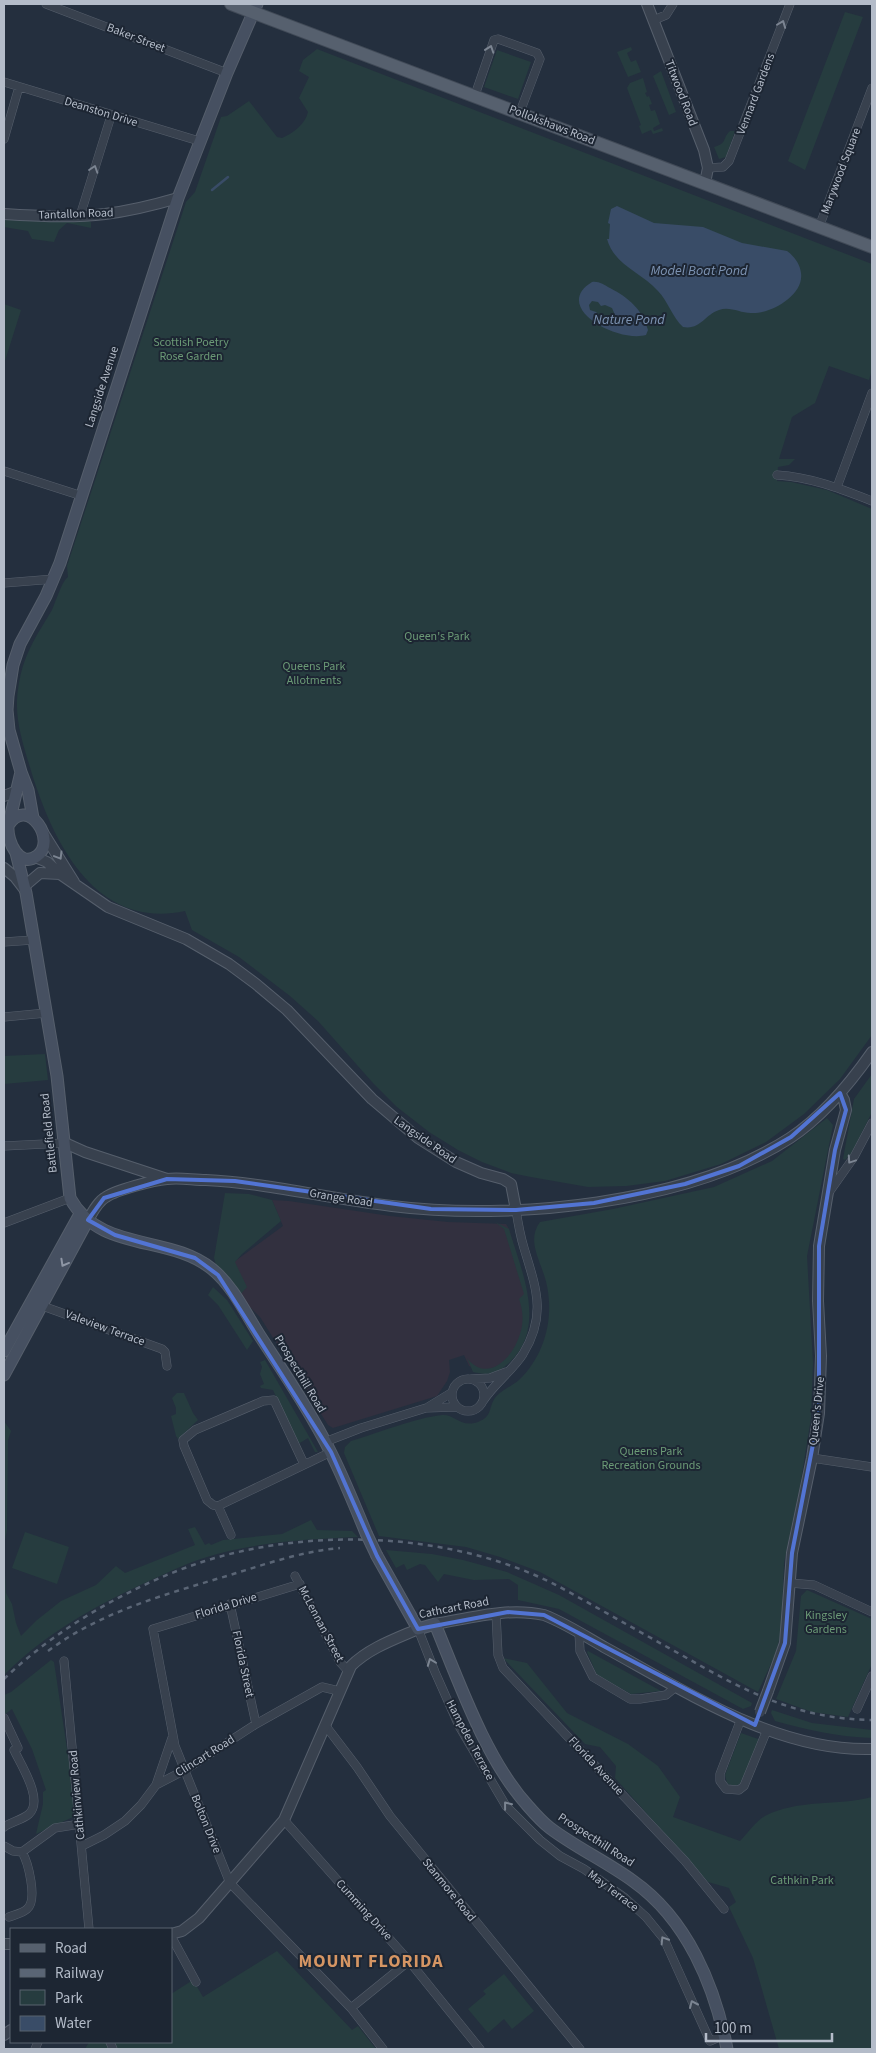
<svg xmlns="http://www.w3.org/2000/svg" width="876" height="2053" font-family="'Source Sans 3',sans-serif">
<rect width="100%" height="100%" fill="#242f3e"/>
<path fill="#32303f" d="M272 1200 289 1201 390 1216 448 1222 506 1224 509 1229 525 1284 524 1335 506 1362 484 1372 469 1366 464 1355 449 1360 450 1372 447 1381 437 1396 333 1428 328 1425 260 1317 239 1296 234 1262 283 1226Z"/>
<path fill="#263c3f" d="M845 12 863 17 805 170 788 161Z
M631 47 632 50 627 53 631 62 636 60 641 72 628 77 617 52Z
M317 49 872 264V370L869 380 829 366 815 403 792 417 779 459H795L789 465 778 467 777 481 791 482 827 490 872 509V1035L840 1079 804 1114 766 1142 721 1164 665 1181 626 1186 588 1187 531 1177 511 1173 482 1162 458 1150 429 1132 397 1107 373 1083 318 1021 290 996 239 957 192 930 185 911C96 930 54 844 32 774 25 750 16 726 17 700 20 660 32 643 52 610 56 601 62 581 68 577L67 566 186 202 195 192 221 117 227 116 249 101 277 137 282 138C293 133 305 125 308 112L299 98 309 77 299 71 303 60Z
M497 50 531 62 518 99 484 87Z
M661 71 676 112 669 115 653 76Z
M643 78 647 92 645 93 647 97 649 96 652 104 649 105 651 111 655 110 660 124 653 128 654 131 662 128 663 131 653 134 651 130 642 134 639 126 641 125 627 88 630 83Z
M730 131H735L726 157 719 159 714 147C728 143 721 140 730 131Z
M4 214 83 219 91 222V228L67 223 59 230 54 242 32 239 28 231 4 227Z
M4 304 21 310 4 364Z
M45 1054 48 1080 4 1084V1056Z
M872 1074V1112L851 1154 845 1160 843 1159 854 1099Z
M827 1118 833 1125 807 1256 813 1363 811 1418 800 1486 784 1563 781 1632 776 1653 758 1692 540 1572 500 1557 466 1547 379 1536 344 1453 345 1447 351 1441C378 1433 415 1418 442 1415 455 1414 460 1428 478 1422 493 1416 488 1408 495 1398 500 1391 512 1386 519 1380 544 1356 554 1320 547 1286 543 1264 525 1242 540 1222L613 1209 714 1187 772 1161Z
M225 1193 249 1194 272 1200 281 1221 242 1254 235 1262 247 1287 239 1296 216 1265 214 1258Z
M495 1222 509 1229C521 1270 547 1325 511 1361 499 1373 489 1376 473 1372L467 1358C487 1384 513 1358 520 1334 524 1322 523 1310 519 1299L524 1294 504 1229Z
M213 1287 227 1300 253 1341 247 1350 218 1305 208 1295Z
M265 1360 318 1452H315L308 1438 298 1444 273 1390 261 1388 260 1386 264 1384 260 1374 262 1367 260 1362Z
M177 1393H184L193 1413 198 1420 178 1439 176 1436 171 1416 176 1414V1408L172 1398Z
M4 1421 11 1431 8 1440 7 1530 4 1545Z
M311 1520 317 1530 352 1531 358 1537C308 1539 255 1542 207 1557 186 1563 167 1573 147 1582 94 1606 45 1634 4 1675V1569L5 1571 6 1593 12 1604 16 1623 21 1636 37 1620 61 1601 96 1585 116 1566 125 1573 195 1545 188 1529 195 1527 205 1545 209 1543 211 1545 223 1540 282 1534Z
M25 1532 69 1547 57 1584 12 1568Z
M386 1550 432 1554 463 1560 507 1572 559 1595 752 1703 751 1706 743 1709 559 1609 518 1600V1585L509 1579 474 1580 444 1574 438 1582 425 1565 420 1564 407 1570 404 1564 396 1568Z
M807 1590 872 1619V1664L848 1717 812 1712 776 1699 796 1651 801 1596Z
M588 1651 661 1691 631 1694 597 1675 587 1652Z
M503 1658 527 1663 567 1713 628 1744 658 1766 680 1797 673 1817 740 1841C747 1834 756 1821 765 1816 797 1799 838 1806 872 1797V2049H779L753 1958 729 1907 736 1902 729 1888 708 1882 615 1778 616 1766 600 1747 585 1744Z
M51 1660 54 1662 76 1809 73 1817 36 1834 43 1804V1792L46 1790 32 1749 12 1709 4 1715V1695L11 1692Z
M772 1710 812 1723 872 1730V1738C839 1737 807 1730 775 1721L771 1713Z
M741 1733 761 1740 744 1782 733 1787 727 1783 725 1775Z
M277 1951 352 2030 358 2026 376 2049H85L89 2042H171V1994L193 1980 203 1997Z
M504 1974 534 2011 512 2029 504 2019 488 2033 468 2009 486 1994 483 1991Z"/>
<path fill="#394c67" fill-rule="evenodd" d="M617 206 654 223 703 227 742 243 787 251C794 256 800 264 801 273 804 295 772 313 753 313 741 314 731 306 719 310 704 315 701 330 683 327 672 317 668 301 658 291 641 272 614 265 607 239H609L610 224 608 223 611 209Z
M592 282C599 281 604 285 610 288 629 298 642 309 648 330L646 335C617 343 551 307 592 282ZM592 301 598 302 601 306 605 305 612 308 615 315 613 320 606 322 596 312 590 310 589 305Z"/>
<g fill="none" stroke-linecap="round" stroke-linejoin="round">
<path stroke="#394c67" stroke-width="2.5" d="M212 190 228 177"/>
<defs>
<path id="minor" d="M46 4 227 73
M654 20 666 15 673 4
M4 82 199 141
M475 95 494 40 498 39 537 53 540 59 520 112
M4 139 19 87
M708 168 723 167 729 161 790 4
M80 216 111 116
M819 227 872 88
M4 471 82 496
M777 475C811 477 841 489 872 501
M837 487 872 393
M4 583 54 579
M4 942 33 940
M4 1017 46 1013
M4 1146 65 1143
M830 1191 854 1157 872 1123
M4 1223 70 1198
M37 1304 162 1349 165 1352 167 1366
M452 1395a16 16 0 1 1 32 0a16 16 0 1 1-32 0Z
M471 1379 490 1378 506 1372
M483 1401C494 1384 512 1371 523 1354 547 1315 536 1288 524 1248 520 1235 518 1223 516 1210
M428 1407 451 1393
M325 1442 361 1428 426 1408 456 1407
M812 1458 872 1467
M304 1464 274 1400 263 1401 195 1430 183 1440 184 1446 207 1500 213 1505 218 1506 331 1452
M218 1506 231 1535
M295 1576 340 1662 348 1671
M790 1583 814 1585 872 1612
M300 1584 153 1629 175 1746 230 1883 351 2008 383 2049
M230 1604 256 1724
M496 1613 498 1655 503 1668 685 1861 724 1909
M418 1629 435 1672 459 1726 506 1806 540 1840 560 1856 584 1869 625 1898 646 1917 664 1939 710 2041 724 2035
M579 1633 580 1651 593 1677 630 1699H640L666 1695 677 1686
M64 1661 89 1929
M857 1709 872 1676
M4 1718 18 1748 14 1750C21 1765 44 1800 29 1814 22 1820 11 1822 4 1827
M741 1719 720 1774V1781L726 1789 739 1790 744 1786 767 1730
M325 1725 357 1767 390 1816 580 2049
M156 1785 172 1738
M284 1820 409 1961 480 2049
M4 1846 13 1851 22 1852C28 1862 38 1900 27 1909 23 1913 14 1915 9 1917
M82 1846 104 1835 125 1821 141 1805 156 1785 185 1770 256 1724 322 1687 339 1691
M22 1852 55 1828 80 1824
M171 1936 196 1982
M351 2008 409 1961
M110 2042 113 2049
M35 2049 38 2042"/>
<path id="tertiary" d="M647 4 704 150 708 168 705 183
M4 214C37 216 72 218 105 214 130 211 154 205 178 198
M4 796 17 791
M42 831 74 882
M35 857 47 862 60 874 108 907 186 939 229 964 256 984 287 1010 372 1099 418 1138 456 1162 481 1173 503 1179 511 1184 516 1210
M4 868 15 877 25 890
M27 884 40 873 60 874
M65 1143 85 1152 167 1179
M88 1220C92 1213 98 1201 106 1197 116 1190 154 1180 167 1179 179 1177 193 1180 206 1180 268 1183 330 1199 392 1206 511 1221 688 1204 790 1138 822 1117 851 1082 872 1052
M435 1624C471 1618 508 1607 544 1615 565 1623 585 1636 604 1647 685 1691 777 1752 872 1749
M768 1691 785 1643 792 1553 812 1458 819 1413 821 1356 818 1301 819 1246 835 1150 846 1110 844 1100 840 1093
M171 1934 182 1931 199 1918 284 1820 351 1666C369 1648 395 1639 418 1629
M4 1944H11
M4 2035 11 2030"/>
<path id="secondary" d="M33 818 28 790 21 772 9 730 7 710 8 696 13 665 20 644 46 596 60 563 178 198 227 73 257 4
M9 824C28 796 58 841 37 856 19 869 7 841 8 827L21 772
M16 853 26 893 57 1076 70 1198C100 1253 169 1234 212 1269 233 1286 246 1314 260 1336 284 1373 312 1414 331 1453 344 1479 355 1506 366 1533
M4 1351 80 1214
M4 1375 88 1220
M377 1556 418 1629 435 1624C459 1682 486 1760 528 1806 535 1814 542 1822 550 1828 575 1847 607 1862 633 1881 687 1919 715 1986 727 2049"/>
<path id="primary" d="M231 4 872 247"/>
</defs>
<use href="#minor" stroke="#565f6c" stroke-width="9"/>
<use href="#tertiary" stroke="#565f6c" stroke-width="12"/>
<use href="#secondary" stroke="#565f6c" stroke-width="13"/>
<use href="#primary" stroke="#414a57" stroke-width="14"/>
<use href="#minor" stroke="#38414e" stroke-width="8"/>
<use href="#tertiary" stroke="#38414e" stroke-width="10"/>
<use href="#secondary" stroke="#465061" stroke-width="11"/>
<use href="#primary" stroke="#56606e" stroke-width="12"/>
<path stroke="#5a6575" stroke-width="2.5" stroke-dasharray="5 5" stroke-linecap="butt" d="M48 1651C102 1611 167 1594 230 1575 266 1564 303 1551 340 1548
M4 1679C63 1622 154 1572 234 1553 338 1528 463 1537 558 1586 598 1608 638 1631 678 1653 743 1690 795 1719 872 1720"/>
<defs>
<path id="tertiary-bridge" d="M760 1712 768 1691"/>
<path id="secondary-bridge" d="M366 1533 377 1556"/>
</defs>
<use href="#tertiary-bridge" stroke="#565f6c" stroke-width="12" stroke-linecap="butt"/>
<use href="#secondary-bridge" stroke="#565f6c" stroke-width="13" stroke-linecap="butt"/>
<use href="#tertiary-bridge" stroke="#38414e" stroke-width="10"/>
<use href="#secondary-bridge" stroke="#465061" stroke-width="11"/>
</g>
<defs><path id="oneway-chevron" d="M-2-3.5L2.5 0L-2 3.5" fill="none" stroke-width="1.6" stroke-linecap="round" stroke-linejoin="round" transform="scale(1.25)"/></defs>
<g stroke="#7c8592">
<use href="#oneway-chevron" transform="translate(782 24) rotate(-69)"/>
<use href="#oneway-chevron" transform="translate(490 49) rotate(-71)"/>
<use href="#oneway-chevron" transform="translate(94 169) rotate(-72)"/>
<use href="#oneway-chevron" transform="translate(59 856) rotate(59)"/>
<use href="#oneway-chevron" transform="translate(851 1160) rotate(124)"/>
<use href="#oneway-chevron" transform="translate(431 1662) rotate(-111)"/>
<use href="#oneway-chevron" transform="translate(507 1805) rotate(-128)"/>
<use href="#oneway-chevron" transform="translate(664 1940) rotate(-122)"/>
<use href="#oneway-chevron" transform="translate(693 2004) rotate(-114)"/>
</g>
<use stroke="#8e96a5" href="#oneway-chevron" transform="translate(64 1263) rotate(119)"/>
<path fill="none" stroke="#5274d3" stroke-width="4" stroke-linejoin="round" d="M840 1093 846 1110 835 1150 819 1246V1413L792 1553 785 1643 755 1725 544 1615 508 1612 418 1629 377 1556 331 1452 218 1275 195 1258 115 1235 88 1220 104 1198 167 1179 235 1181 431 1209 516 1210 594 1203 685 1184 739 1166 791 1137Z"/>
<g text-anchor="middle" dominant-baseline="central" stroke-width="4" stroke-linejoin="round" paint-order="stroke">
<g font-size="12" fill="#b4bcc9" stroke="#1d2633">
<text transform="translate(136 38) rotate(21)">Baker Street</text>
<text transform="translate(681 93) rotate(69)">Titwood Road</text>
<text transform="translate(756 94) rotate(-69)">Vennard Gardens</text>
<text transform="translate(101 112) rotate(17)">Deanston Drive</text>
<text transform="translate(552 125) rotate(21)">Pollokshaws Road</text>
<text transform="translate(841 171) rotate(-69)">Marywood Square</text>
<text transform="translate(76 214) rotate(-2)">Tantallon Road</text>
<text transform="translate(102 387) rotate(-72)">Langside Avenue</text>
<text transform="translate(49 1133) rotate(-96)">Battlefield Road</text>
<text transform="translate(425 1140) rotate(35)">Langside Road</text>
<text transform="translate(341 1198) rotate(9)">Grange Road</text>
<text transform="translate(105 1328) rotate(20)">Valeview Terrace</text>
<text transform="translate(300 1374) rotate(59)">Prospecthill Road</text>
<text transform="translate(817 1411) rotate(-84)">Queen's Drive</text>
<text transform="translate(226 1606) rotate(-17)">Florida Drive</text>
<text transform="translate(454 1608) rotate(-11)">Cathcart Road</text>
<text transform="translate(321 1624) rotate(62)">McLennan Street</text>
<text transform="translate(243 1664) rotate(78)">Florida Street</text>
<text transform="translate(470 1740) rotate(62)">Hampden Terrace</text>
<text transform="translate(205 1756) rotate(-32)">Clincart Road</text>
<text transform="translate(596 1766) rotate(47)">Florida Avenue</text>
<text transform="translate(77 1795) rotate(-95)">Cathkinview Road</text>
<text transform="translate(206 1824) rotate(68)">Bolton Drive</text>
<text transform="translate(596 1840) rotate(33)">Prospecthill Road</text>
<text transform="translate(449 1890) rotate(51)">Stanmore Road</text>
<text transform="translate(613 1891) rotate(37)">May Terrace</text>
<text transform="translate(364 1910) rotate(48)">Cumming Drive</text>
</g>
<g font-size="12" fill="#6b9a76" stroke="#1d2633">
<text x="191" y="342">Scottish Poetry<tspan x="191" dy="14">Rose Garden</tspan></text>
<text x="437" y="636">Queen's Park</text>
<text x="314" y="666">Queens Park<tspan x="314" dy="14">Allotments</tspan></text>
<text x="651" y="1451">Queens Park<tspan x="651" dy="14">Recreation Grounds</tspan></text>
<text x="826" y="1615">Kingsley<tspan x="826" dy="14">Gardens</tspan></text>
<text x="802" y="1880">Cathkin Park</text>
</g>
<g font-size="14" font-style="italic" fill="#7c92b1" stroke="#1d2633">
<text x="699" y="271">Model Boat Pond</text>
<text x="629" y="320">Nature Pond</text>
</g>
<g font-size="18" font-weight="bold" letter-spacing="1" fill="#d59563" stroke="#1d2633">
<text x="371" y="1961">MOUNT FLORIDA</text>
</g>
</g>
<rect width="876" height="2053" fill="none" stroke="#b4bcc9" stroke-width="10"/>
<rect x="10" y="1928" width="162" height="115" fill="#1d2633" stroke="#59626f"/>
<rect x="20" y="1944" width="25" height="8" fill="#56606e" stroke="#59626f"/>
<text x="55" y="1953" font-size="15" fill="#b4bcc9">Road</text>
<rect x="20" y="1969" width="25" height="8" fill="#5a6575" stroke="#59626f"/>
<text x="55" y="1978" font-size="15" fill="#b4bcc9">Railway</text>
<rect x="20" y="1990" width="25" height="15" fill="#263c3f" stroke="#59626f"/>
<text x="55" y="2003" font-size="15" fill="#b4bcc9">Park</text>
<rect x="20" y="2016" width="25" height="15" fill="#394c67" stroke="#59626f"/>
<text x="55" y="2028" font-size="15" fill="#b4bcc9">Water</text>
<path d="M706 2033v8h126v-8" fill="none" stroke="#b4bcc9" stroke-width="2.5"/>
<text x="714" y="2033" font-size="15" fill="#b4bcc9" stroke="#1d2633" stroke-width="4" paint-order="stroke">100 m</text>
</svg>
